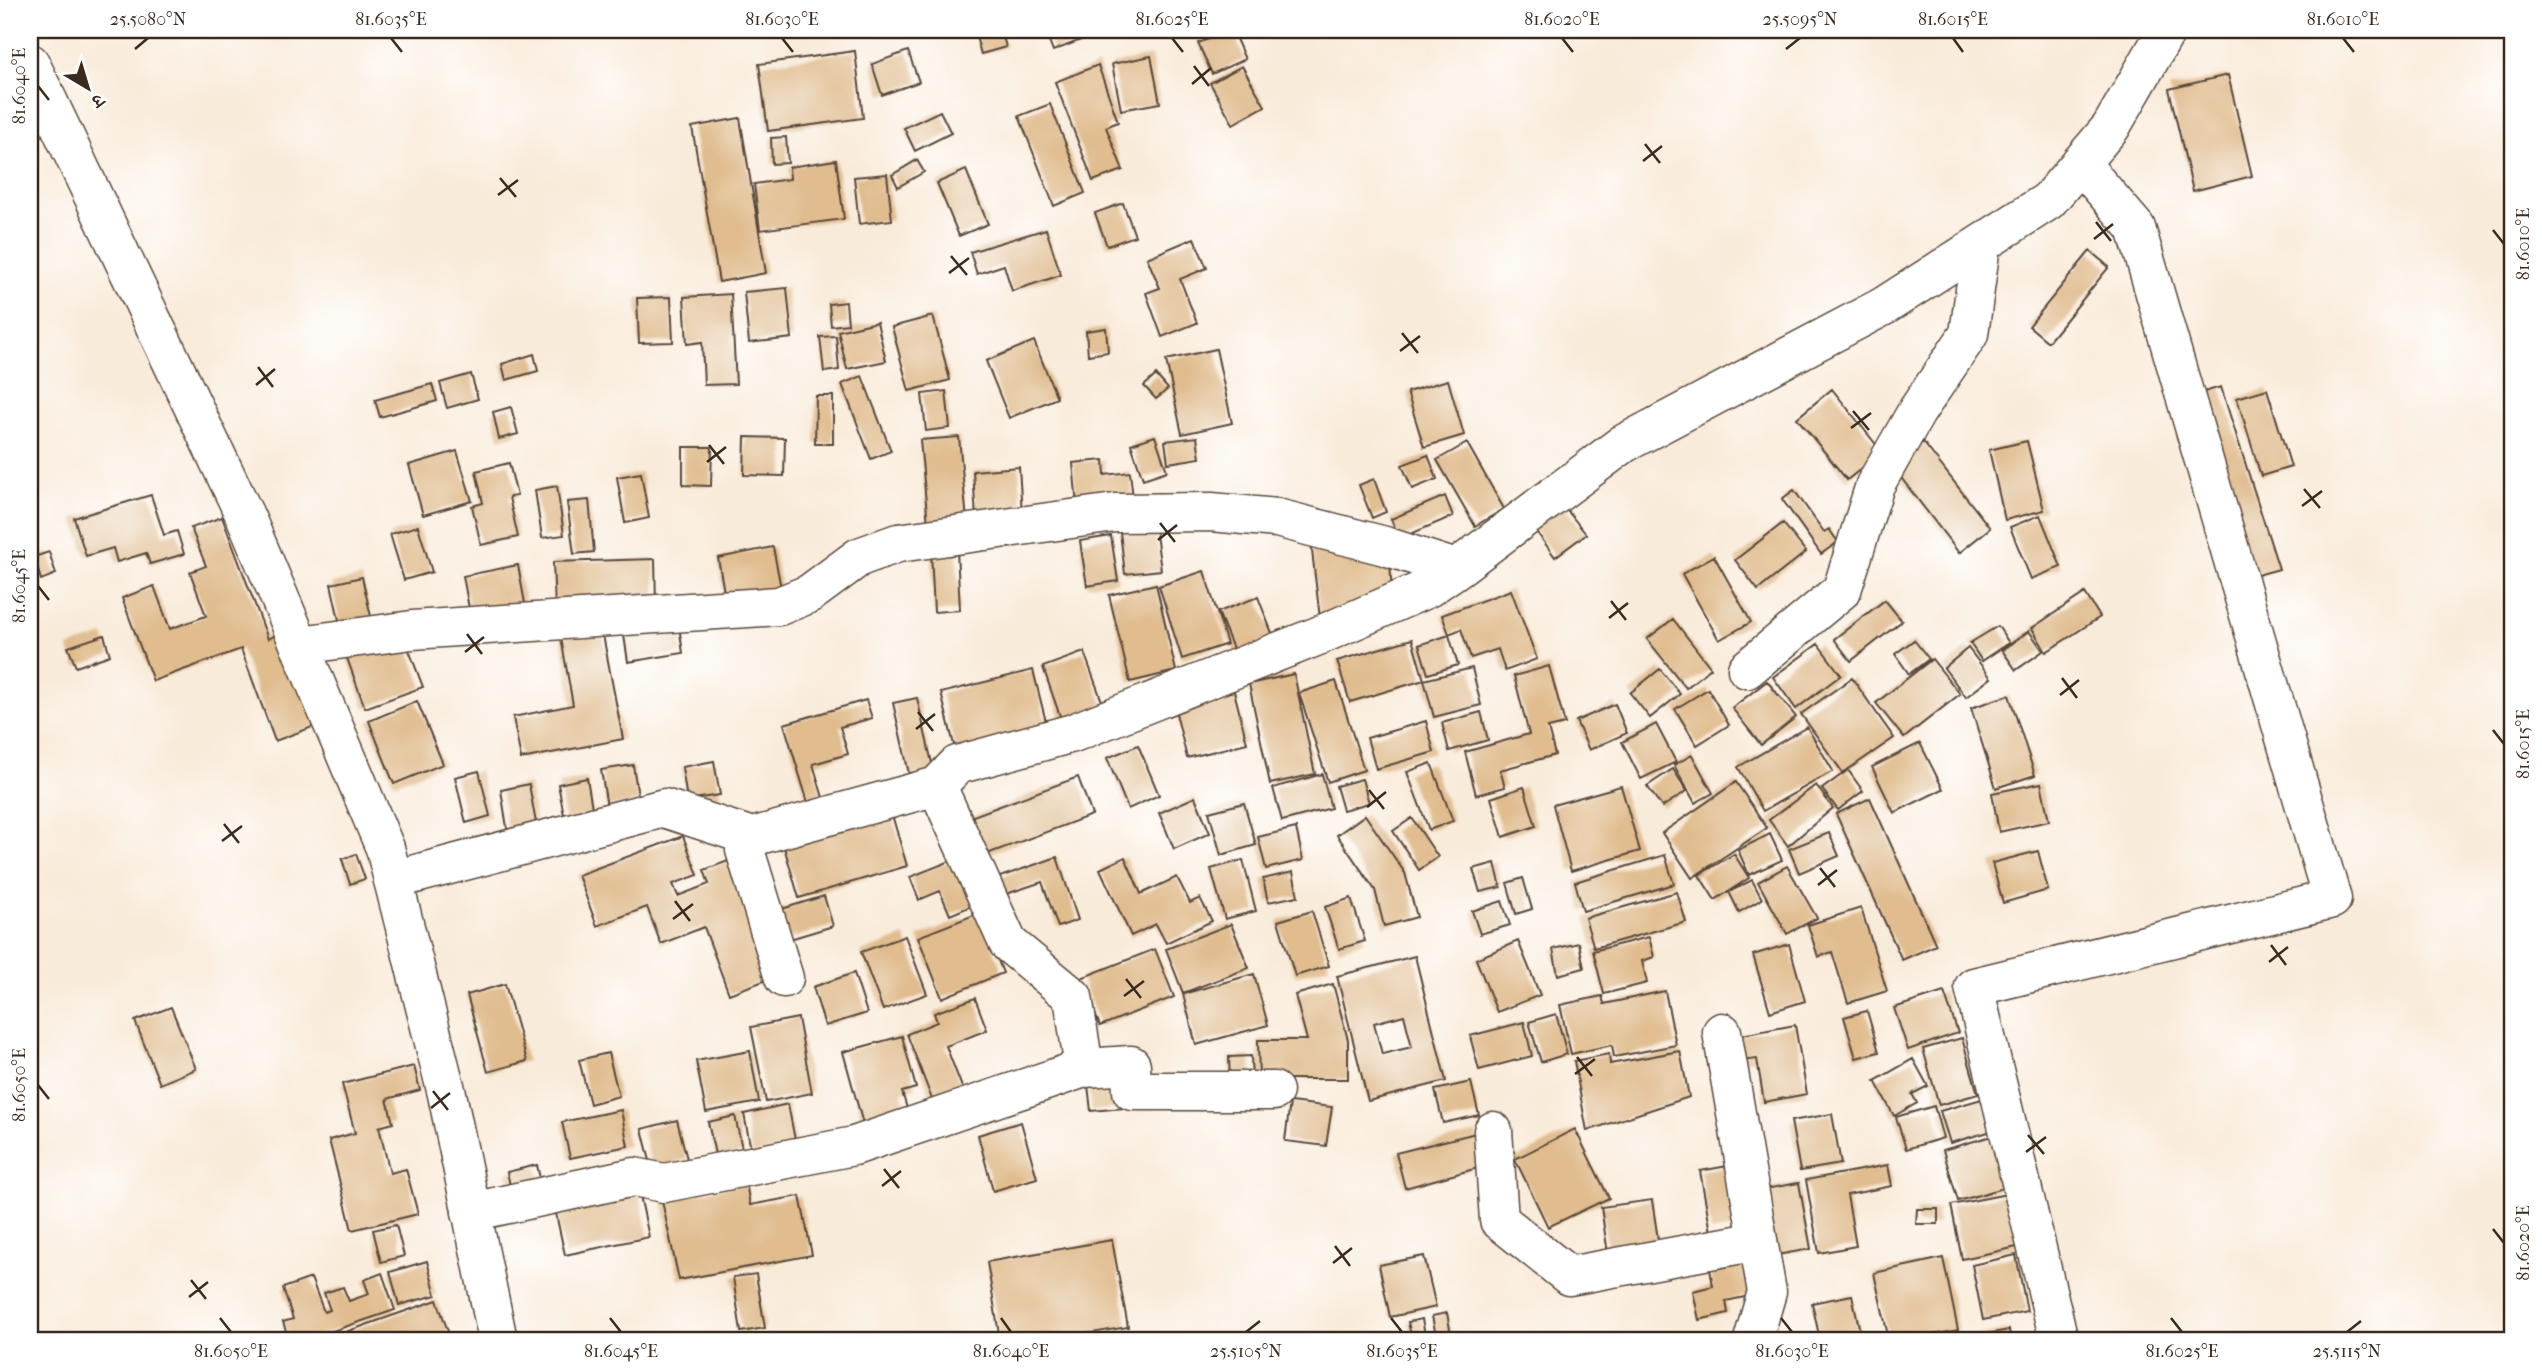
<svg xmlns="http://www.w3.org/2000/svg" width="2542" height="1370" font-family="'IM FELL French Canon','Noto Serif Devanagari',serif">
<rect width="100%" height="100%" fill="#fff"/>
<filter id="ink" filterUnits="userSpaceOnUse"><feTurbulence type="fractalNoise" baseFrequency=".0143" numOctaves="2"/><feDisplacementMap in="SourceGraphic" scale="14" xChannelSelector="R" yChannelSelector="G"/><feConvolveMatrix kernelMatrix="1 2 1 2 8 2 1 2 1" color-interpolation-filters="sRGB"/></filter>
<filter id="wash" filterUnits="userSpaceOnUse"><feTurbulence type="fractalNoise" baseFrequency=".00686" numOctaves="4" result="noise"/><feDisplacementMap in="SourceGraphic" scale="28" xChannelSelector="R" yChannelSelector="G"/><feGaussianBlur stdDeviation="1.57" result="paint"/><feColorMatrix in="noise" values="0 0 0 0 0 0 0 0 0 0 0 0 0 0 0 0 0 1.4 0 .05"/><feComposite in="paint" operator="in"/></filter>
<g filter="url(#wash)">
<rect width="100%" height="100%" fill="#f9ebda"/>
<g id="blocks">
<path fill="#e0bc8e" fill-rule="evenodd" d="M974 30H1001L1006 47 981 54Z
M1045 30H1077L1081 40 1053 51Z
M1232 30 1245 59 1212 74 1198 43Z
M855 51 863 118 768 131 759 64Z
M908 51 919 82 882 95 872 64Z
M1151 56 1160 103 1121 110 1112 64Z
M1098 65 1118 122 1106 127 1123 170 1093 181 1055 82Z
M1242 66 1265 106 1233 124 1210 83Z
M2228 75 2252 176 2193 191 2169 89Z
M1050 104 1085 193 1054 206 1019 116Z
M940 111 951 133 915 151 904 128Z
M740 118 766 273 719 282 692 127Z
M786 137 788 163 772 164 771 138Z
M836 160 844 219 760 230 754 184 790 179 789 167Z
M917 160 924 172 898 187 892 175Z
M966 170 988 224 959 236 937 183Z
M887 174 892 220 859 224 854 177Z
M1123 203 1135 236 1107 246 1095 213Z
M1046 229 1061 275 1012 291 1004 265 977 274 970 252Z
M1194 238 1207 268 1180 279 1197 323 1162 337 1146 293 1160 288 1147 258Z
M2090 251 2109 267 2048 342 2029 326Z
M787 288 792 338 749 343 744 292Z
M731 294 736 384 704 385 702 342 687 344 684 297Z
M671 297 673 342 639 343 637 298Z
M846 302 848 324 831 326 829 304Z
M933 316 950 380 909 391 892 327Z
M877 322 886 361 847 369 838 331Z
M1106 328 1108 352 1088 355 1086 331Z
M836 336 839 370 824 372 820 337Z
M1034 341 1057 398 1009 418 986 361Z
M1216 349 1232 423 1182 434 1166 360Z
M534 354 538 371 506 380 502 364Z
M471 374 478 399 447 408 440 383Z
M1156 375 1168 389 1156 399 1144 386Z
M862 376 891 451 871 459 842 384Z
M1448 380 1464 435 1424 447 1407 392Z
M432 384 437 401 380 417 375 400Z
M2221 387 2279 569 2254 576 2197 394Z
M1832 389 1882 452 1847 480 1797 418Z
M2267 389 2291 467 2261 476 2237 398Z
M946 391 950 428 926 431 922 394Z
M816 396H833V444H815Z
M511 407 518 434 499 439 493 412Z
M1155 436 1167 471 1143 479 1131 444Z
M745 437 785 438 784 476 744 475Z
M959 437 967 521 928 524 920 440Z
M1197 437 1200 458 1168 463 1165 441Z
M2027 441 2044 510 2005 520 1989 450Z
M1923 442 1990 528 1959 553 1892 466Z
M1467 443 1504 509 1475 526 1437 460Z
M683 447H712L711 486 683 485Z
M457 451 472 501 423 515 409 465Z
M1428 455 1437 479 1412 489 1402 465Z
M1104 460 1105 475 1130 472 1133 498 1077 505 1073 463Z
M509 463 517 496 509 497 518 537 481 545 472 506 483 503 476 471Z
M1019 467 1022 514 976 518 973 471Z
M641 473 649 518 625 523 617 477Z
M1374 479 1386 512 1372 518 1359 485Z
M557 486 564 535 542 538 535 490Z
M1794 490 1824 532 1829 529 1838 542 1821 554 1782 499Z
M151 495 164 535 177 531 184 554 150 564 146 553 117 562 113 548 86 556 74 518Z
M1445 496 1453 516 1399 539 1391 519Z
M589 500 594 552 574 554 567 502Z
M1562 504 1586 534 1555 557 1533 527Z
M2040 515 2061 567 2031 579 2010 527Z
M222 517 268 639 283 632 318 725 275 741 241 649 153 681 122 598 154 586 170 629 206 616 190 572 206 566 191 528Z
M1783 523 1806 552 1758 590 1735 560Z
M418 526 432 572 404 580 390 534Z
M1155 527 1161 570 1125 574 1120 532Z
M1310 534 1390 557 1392 600 1321 627Z
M1111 536 1118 581 1087 586 1080 541Z
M773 547 781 588 725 598 718 558Z
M957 550 960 610 934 612 931 551Z
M49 552 56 574 41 580 34 557Z
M1714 556 1751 622 1719 640 1682 574Z
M655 559 656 603 555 608 553 562Z
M518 565 526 609 471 619 463 576Z
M1204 571 1227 644 1182 659 1159 586Z
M362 577 372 621 341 629 331 584Z
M1156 584 1176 671 1130 682 1109 595Z
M1511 590 1537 659 1505 671 1498 649 1471 658 1461 629 1449 634 1442 615Z
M2085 593 2100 617 2046 652 2032 628Z
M1258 597 1275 641 1236 656 1218 612Z
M1885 600 1902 621 1851 661 1834 639Z
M1673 619 1711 668 1686 688 1647 639Z
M679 626 683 653 628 662 624 635Z
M1998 626 2009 643 1982 661 1970 643Z
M602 630 623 739 521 759 513 717 573 705 561 638Z
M2029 631 2043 651 2016 670 2002 650Z
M104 635 110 655 76 667 68 647Z
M1449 635 1458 665 1428 674 1419 645Z
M404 637 423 687 365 708 347 658Z
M1412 639 1424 680 1350 702 1337 661Z
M1914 640 1929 659 1909 674 1895 654Z
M1818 644 1841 675 1796 709 1773 677Z
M1968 648 1991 678 1966 697 1944 668Z
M1084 652 1104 707 1062 722 1043 667Z
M1932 659 1960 694 1904 738 1876 703Z
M1549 666 1565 724 1548 728 1555 755 1500 770 1505 787 1476 795 1465 752 1529 734 1514 676Z
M1472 668 1481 705 1434 717 1424 680Z
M1660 669 1680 694 1650 718 1630 693Z
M1033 670 1049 734 957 757 941 693Z
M1294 674 1315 774 1270 784 1249 684Z
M1852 678 1894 738 1843 773 1801 714Z
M1336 681 1364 770 1328 782 1299 693Z
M1767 681 1796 717 1761 745 1732 708Z
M1708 689 1729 725 1697 745 1675 709Z
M1234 691 1247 743 1187 758 1174 705Z
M2009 695 2035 775 1996 788 1971 708Z
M917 698 934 772 910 778 893 703Z
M866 700 872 718 840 727 848 754 813 764 824 801 809 806 784 724Z
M417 701 443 764 394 784 369 721Z
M1615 704 1627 733 1589 750 1576 721Z
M1481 712 1488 740 1449 751 1442 723Z
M1426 721 1434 752 1376 769 1367 738Z
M1656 724 1676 762 1641 779 1622 742Z
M1807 727 1833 771 1763 811 1738 767Z
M1920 743 1943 789 1894 813 1872 767Z
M1138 745 1159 795 1128 809 1107 758Z
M1692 755 1713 793 1695 803 1674 765Z
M714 761 720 795 687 800 682 767Z
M1431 763 1453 821 1429 830 1407 772Z
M633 765 639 802 607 807 601 770Z
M1673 769 1687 791 1662 807 1647 786Z
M1848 770 1863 791 1838 810 1822 789Z
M479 771 490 816 466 823 455 777Z
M1322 774 1331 808 1282 821 1273 788Z
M1078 777 1092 815 979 857 965 819Z
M587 778 593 814 565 820 558 784Z
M1362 779 1369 803 1343 810 1336 786Z
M1736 782 1767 828 1692 878 1662 833Z
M2041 783 2049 821 1999 832 1992 793Z
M529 784 537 829 508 834 501 790Z
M1816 785 1833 808 1788 846 1769 820Z
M1621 786 1640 851 1571 871 1553 805Z
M1524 787 1536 826 1503 837 1491 798Z
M1195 797 1210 833 1174 849 1159 813Z
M1870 798 1936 945 1902 960 1836 814Z
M1244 803 1256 845 1221 855 1209 812Z
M890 808 907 866 799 898 782 840Z
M1365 815 1405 873 1417 917 1384 926 1375 890 1337 835Z
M1412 818 1438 857 1419 870 1393 831Z
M1296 828 1303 860 1266 869 1258 837Z
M1829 833 1839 856 1799 873 1789 849Z
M1770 834 1782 860 1749 875 1738 850Z
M683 836 698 875 673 884 678 896 709 884 704 870 728 861 772 978 729 994 704 927 661 944 647 907 597 926 578 875Z
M2038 851 2048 890 2003 903 1992 863Z
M356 854 365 879 350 884 342 859Z
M1734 854 1749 878 1715 900 1699 875Z
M1665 855 1674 884 1583 911 1575 882Z
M1057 857 1078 920 1058 927 1042 882 1000 896 994 879Z
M1125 857 1141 894 1177 877 1190 903 1200 898 1212 921 1166 943 1156 924 1131 936 1100 869Z
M958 858 976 904 950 915 940 891 919 900 910 877Z
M1243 860 1256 911 1225 919 1211 869Z
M1495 863 1501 887 1480 892 1473 869Z
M1787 866 1817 918 1787 934 1758 882Z
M1293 872 1298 896 1268 902 1263 879Z
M1523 878 1532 909 1516 914 1507 883Z
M1752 880 1762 899 1739 912 1729 892Z
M1677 892 1686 922 1594 948 1585 918Z
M824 896 833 926 780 942 772 912Z
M1351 898 1365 941 1339 949 1325 907Z
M1502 901 1510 925 1480 934 1472 911Z
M1861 908 1887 991 1848 1003 1832 952 1818 957 1808 925Z
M1312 911 1329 966 1295 976 1278 921Z
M979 913 1003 973 942 998 918 937Z
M1231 924 1249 968 1183 993 1166 949Z
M905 936 927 994 883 1010 861 952Z
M1649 937 1654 957 1642 961 1647 983 1604 994 1593 951Z
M1518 941 1540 995 1497 1012 1476 959Z
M1579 943 1584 968 1558 975 1553 949Z
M1789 944 1805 1001 1770 1012 1753 955Z
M1155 949 1174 997 1100 1026 1081 978Z
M1415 956 1446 1081 1368 1101 1337 976ZM1404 1015 1412 1047 1382 1054 1374 1023Z
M854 973 867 1013 825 1026 813 987Z
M1254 974 1268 1025 1196 1045 1183 994Z
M505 984 527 1061 488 1072 467 995Z
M1333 984 1348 1040V1079H1259L1258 1040H1307L1295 995Z
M1665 991 1676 1045 1614 1057 1612 1045 1571 1054 1560 1005 1602 996 1604 1004Z
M1944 992 1958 1033 1908 1050 1894 1008Z
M975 998 987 1030 946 1046 965 1095 935 1107 907 1034 937 1022 934 1013Z
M171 1007 196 1069 160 1084 135 1021Z
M1867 1011 1879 1052 1856 1058 1844 1017Z
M1556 1014 1567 1054 1541 1062 1529 1022Z
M798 1018 812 1093 766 1102 751 1027Z
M1524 1022 1532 1056 1479 1070 1470 1036Z
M1795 1025 1807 1094 1764 1102 1757 1059 1740 1061 1736 1036Z
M902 1036 916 1088 902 1092 908 1112 863 1124 843 1052Z
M1962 1038 1978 1094 1939 1105 1923 1049Z
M750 1051 759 1102 706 1112 696 1061Z
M1680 1051 1689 1097 1587 1131 1574 1061 1609 1054 1610 1064Z
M608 1053 619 1096 590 1104 579 1060Z
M1251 1056 1252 1079 1230 1081 1229 1057Z
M1913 1059 1928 1086 1912 1094 1917 1103 1894 1116 1875 1081Z
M414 1066 420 1090 387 1099 393 1123 379 1127 390 1173 406 1169 418 1214 352 1230 329 1140 355 1133 342 1084Z
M1121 1081 1124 1108 1091 1111 1088 1085Z
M1471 1082 1479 1115 1443 1123 1435 1090Z
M1982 1099 1992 1131 1950 1143 1940 1111Z
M1290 1102 1332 1107 1326 1146 1285 1141Z
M788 1104 796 1145 752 1155 744 1114Z
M1934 1106 1943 1138 1906 1149 1896 1117Z
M621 1110 628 1146 570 1158 562 1122Z
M1832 1114 1841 1164 1800 1171 1791 1121Z
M735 1116 743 1153 716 1159 708 1122Z
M677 1120 687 1159 652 1169 642 1129Z
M1021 1122 1037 1178 993 1191 978 1135Z
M1575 1129 1609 1198 1548 1227 1515 1159Z
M1476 1133 1485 1166 1405 1188 1396 1153Z
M1992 1136 2007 1187 1958 1201 1943 1150Z
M537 1165 541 1183 511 1190 507 1172Z
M1733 1165 1744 1226 1711 1232 1700 1171Z
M1888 1165 1892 1186 1847 1195 1856 1246 1819 1253 1806 1180Z
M746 1183 750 1205 800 1196 812 1255 679 1280 662 1201Z
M1799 1183 1811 1249 1771 1256 1759 1190Z
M638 1186 649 1237 565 1255 554 1205Z
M2007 1194 2017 1247 1962 1259 1951 1205Z
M1652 1200 1659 1246 1608 1254 1601 1207Z
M1917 1209H1938V1224H1916Z
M396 1225 404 1256 381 1262 373 1230Z
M1112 1240 1128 1327 1050 1340H1000L987 1262Z
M2016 1255 2027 1311 1983 1320 1972 1265Z
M1424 1256 1436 1307 1390 1317 1379 1265Z
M1943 1258 1958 1330 1910 1340H1889L1874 1273Z
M427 1261 436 1295 399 1305 390 1272Z
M1748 1262 1754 1295 1726 1301 1728 1313 1699 1320 1693 1291 1713 1286 1710 1269Z
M382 1273 395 1310 306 1340H289L283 1322 293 1319 283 1288 311 1278 324 1312 330 1310 324 1293 343 1287 349 1301 369 1294 364 1280Z
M756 1274 765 1328 741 1332 733 1277Z
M1852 1295 1862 1340H1820L1812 1303Z
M437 1300 451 1340H345L343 1333Z
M1447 1313 1452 1340H1437L1432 1316Z
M1422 1319 1426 1340H1412L1408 1322Z
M2009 1330 2011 1340H1960V1339Z"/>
</g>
</g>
<g filter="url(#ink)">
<use href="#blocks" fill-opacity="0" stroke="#58473a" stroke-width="2"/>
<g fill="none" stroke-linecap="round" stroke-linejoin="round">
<defs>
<path id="minor" d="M300 645 412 630 779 606 809 594 859 557 898 543 1115 513 1211 512 1277 518 1385 546 1456 569 1623 444 1884 306 2048 201 2111 127 2167 30
M1747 669 1842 590 1875 485 1917 411 1969 334 1981 245
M937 786 1008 943 1073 997 1084 1068
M752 837 745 850 784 978
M393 880 664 808 752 837 937 786 957 765 1073 733 1318 636 1428 588 1456 569
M1722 1032 1767 1292 1753 1340
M1493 1131 1499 1220 1569 1276 1758 1241
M471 1212 634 1177 664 1183 854 1146 1084 1068 1131 1065 1132 1091H1274
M2059 1340 1974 987 2332 899 2136 228 2080 163"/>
<path id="tertiary" d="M30 63 246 518 385 848 447 1094 498 1340"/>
</defs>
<use href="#minor" stroke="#58473a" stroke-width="41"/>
<use href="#tertiary" stroke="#58473a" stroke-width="41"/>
<use href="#minor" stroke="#fff" stroke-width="38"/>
<use href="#tertiary" stroke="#fff" stroke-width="38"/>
</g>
</g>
<path fill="none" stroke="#3b2a1e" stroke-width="2.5" d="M391 38 402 52M782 38 793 52M1172 38 1183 52M1562 38 1573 52M1953 38 1963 52M2343 38 2354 52M135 49 148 38M1786 49 1800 38M1194 66 1209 86M1192 84 1211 68M38 86 49 100M1645 144 1660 163M1643 161 1662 146M500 178 516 197M498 195 518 180M2096 222 2111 241M2493 230 2504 244M2094 239 2113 224M951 256 967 275M949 273 969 258M1402 333 1418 353M1400 351 1420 336M258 367 273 387M256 385 275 369M1853 411 1869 430M1851 428 1871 413M709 445 724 464M707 462 726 447M2304 489 2320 508M2302 506 2322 491M1160 523 1175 542M1158 540 1177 525M38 586 49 600M1611 601 1626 620M1609 618 1628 603M467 634 482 654M465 652 484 637M2062 678 2077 698M2060 695 2079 680M918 712 933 731M916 729 935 714M2493 730 2504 744M1369 790 1384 809M1367 807 1386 792M224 824 239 843M222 841 242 826M1820 868 1835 887M1818 885 1837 870M675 901 690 921M673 919 693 904M2271 945 2286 965M2269 962 2288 947M1126 979 1141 998M1124 996 1144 981M1577 1057 1592 1076M1575 1074 1595 1059M38 1085 49 1099M433 1091 448 1110M431 1108 450 1093M2028 1135 2044 1154M2026 1152 2046 1137M884 1169 899 1188M882 1186 901 1171M2493 1229 2504 1243M1335 1246 1350 1266M1333 1263 1352 1248M191 1280 206 1299M189 1297 208 1282M220 1318 231 1332M610 1318 621 1332M1001 1318 1011 1332M1391 1318 1402 1332M1781 1318 1792 1332M2171 1318 2182 1332M1246 1332 1260 1321M2347 1332 2361 1321"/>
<rect width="2542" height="1370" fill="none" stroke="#fff" stroke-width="77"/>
<g transform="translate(88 88) rotate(142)" stroke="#ffffff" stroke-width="5" paint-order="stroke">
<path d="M0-5L12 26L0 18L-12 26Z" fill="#3b2a1e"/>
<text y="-10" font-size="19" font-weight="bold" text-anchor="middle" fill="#3b2a1e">उ</text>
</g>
<rect x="38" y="38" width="2466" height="1294" fill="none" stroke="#3b2a1e" stroke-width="2.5"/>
<g font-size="18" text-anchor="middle" fill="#3b2a1e">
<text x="148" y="25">25.5080°N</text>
<text x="391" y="25">81.6035°E</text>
<text x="782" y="25">81.6030°E</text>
<text x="1172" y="25">81.6025°E</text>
<text x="1562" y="25">81.6020°E</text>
<text x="1800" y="25">25.5095°N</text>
<text x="1953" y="25">81.6015°E</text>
<text x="2343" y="25">81.6010°E</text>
<text transform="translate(19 86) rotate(-90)" y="6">81.6040°E</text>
<text transform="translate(2523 244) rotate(-90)" y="6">81.6010°E</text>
<text transform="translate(19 586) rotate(-90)" y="6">81.6045°E</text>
<text transform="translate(2523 744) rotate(-90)" y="6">81.6015°E</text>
<text transform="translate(19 1085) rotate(-90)" y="6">81.6050°E</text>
<text transform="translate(2523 1243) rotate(-90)" y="6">81.6020°E</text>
<text x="231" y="1357">81.6050°E</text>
<text x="621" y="1357">81.6045°E</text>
<text x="1011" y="1357">81.6040°E</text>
<text x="1246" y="1357">25.5105°N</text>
<text x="1402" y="1357">81.6035°E</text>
<text x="1792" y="1357">81.6030°E</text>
<text x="2182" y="1357">81.6025°E</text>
<text x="2347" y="1357">25.5115°N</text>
</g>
</svg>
